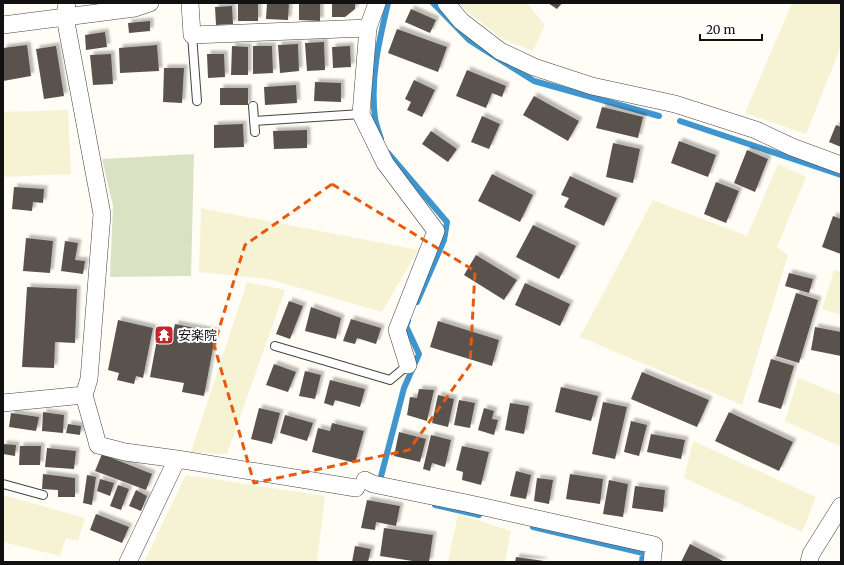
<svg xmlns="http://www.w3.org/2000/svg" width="844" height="565" font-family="Merriweather,'Noto Sans JP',serif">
<defs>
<filter id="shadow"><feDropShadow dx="3.5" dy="-3.5" stdDeviation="1" flood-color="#0004"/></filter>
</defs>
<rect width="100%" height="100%" fill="#fffdf5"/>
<path fill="#f6f3d4" d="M459 3H527L545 25 533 51 499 37 463 8Z
M792 3H841V46L806 134 745 113Z
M68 110 71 174 3 177V112Z
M778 164 806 177 777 247 788 255 742 405 580 337 653 200 747 236Z
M201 208 418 250 382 312 269 279 199 272Z
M834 270 841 272V315L822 309Z
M247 282 285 290 227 454 191 452Z
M798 378 841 395V443L839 446 785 421Z
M693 441 816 497 802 532 684 478Z
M186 475 325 496 317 562H144Z
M3 495 85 518 78 541 66 538 60 556 3 542Z
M458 514 511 531 505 562H448Z"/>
<path fill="#d9e3c4" d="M194 154 191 276 110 277 113 206 102 159Z"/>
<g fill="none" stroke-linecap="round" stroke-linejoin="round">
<path stroke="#3f96cf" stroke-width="6" d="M433 3 469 40 534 81 659 116
M680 121 841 175
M381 139C379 132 376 125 375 118 370 79 379 41 388 3
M388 153 447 222 444 240 417 302
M379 484 404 388 419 354 406 326 408 321
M435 505 479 515
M533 527 643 553 642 562"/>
</g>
<path fill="#5a524d" filter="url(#shadow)" d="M238 3H258V21H238Z
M267 3H289L288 20 266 19Z
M299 3H320V21L299 20Z
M332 3H355V9L345 17H332Z
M548 3H562L557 9Z
M232 6 233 24 216 25 215 7Z
M411 9 436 20 430 33 405 22Z
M150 21V31L129 33 128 23Z
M397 29 447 47 438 72 388 53Z
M105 32 107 47 86 50 85 35Z
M324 42 325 70 307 71 305 43Z
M298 44 299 71 280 73 278 45Z
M27 45 31 76 3 81V48Z
M157 45 159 71 120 73 119 48Z
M56 46 64 96 44 99 36 49Z
M232 46 248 47V75H231Z
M253 46H272L273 73 253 74Z
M350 46 351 67 333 68 332 47Z
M111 54 113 84 93 85 90 55Z
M207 54H224L225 77 208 78Z
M164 68H184L182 103 163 102Z
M467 70 506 86 502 97 492 93 486 108 456 96Z
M414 80 435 90 422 117 407 110 411 102 405 99Z
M315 82 341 83V102L314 101Z
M296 85 297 103 265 105 264 87Z
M220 88H248V105H220Z
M534 96 579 121 568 141 523 115Z
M602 107 643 117 638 138 596 128Z
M482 116 500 124 489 149 471 142Z
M243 124 244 147 214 148V125Z
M836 125 841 127V147L829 142Z
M307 130V148L274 149 273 131Z
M431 131 457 149 448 162 422 144Z
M679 141 716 155 708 177 671 163Z
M613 143 640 149 633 183 606 177Z
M747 150 768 159 755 192 734 183Z
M492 174 533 195 520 222 478 201Z
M570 176 617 198 604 226 564 207 569 198 561 195Z
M716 182 739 191 726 223 704 214Z
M14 187 44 189 43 203 33 202 32 211 12 209Z
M833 216 841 219V254L822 247Z
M533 225 576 246 559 279 516 257Z
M26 238 53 241 50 273 23 271Z
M65 241 78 243 75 260 85 261 83 274 61 271Z
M476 255 517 280 504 300 464 275Z
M789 273 813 279 809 293 785 286Z
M525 283 570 304 560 326 515 305Z
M27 287 77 289 75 343 55 342 54 368 22 367Z
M796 293 818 300 799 363 776 356Z
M289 301 303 306 290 339 276 334Z
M311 307 341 318 336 339 305 331Z
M351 319 381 328 376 344 357 338 355 344 343 341Z
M118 320 153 328 143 378 136 376 134 384 117 380 119 373 108 370Z
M438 321 499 340 492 366 430 347Z
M175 324 216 332 204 396 182 392 184 383 150 377 158 334 172 337Z
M815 327 841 332V356L811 350Z
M771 359 794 366 781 409 758 402Z
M274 364 296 372 288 392 266 385Z
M305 371 321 375 315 399 299 396Z
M642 372 709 400 697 427 631 399Z
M330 380 365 389 360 407 335 400 333 406 324 403Z
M561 387 598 396 591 421 555 412Z
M419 389 434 390 427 421 407 415 410 397 417 398Z
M438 395 454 399 448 427 432 423Z
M459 400 475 403 470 428 454 425Z
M603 402 627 407 615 459 592 454Z
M510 403 529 406 524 434 505 430Z
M259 408 280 413 272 444 251 439Z
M484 408 494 411 492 419 498 420 494 435 478 430Z
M43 412 64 415 63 433 42 431Z
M729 412 793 442 779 471 715 441Z
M11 413 39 417 36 431 9 427Z
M285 415 313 423 307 441 280 433Z
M631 421 647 425 639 456 624 452Z
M332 423 364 431 355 463 312 452 318 428 330 431Z
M68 424 81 426 80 435 66 433Z
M399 432 426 439 420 462 394 456Z
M651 434 685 440 681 459 647 452Z
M431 435 451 440 445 467 432 463 430 471 423 469Z
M3 444 16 445 15 456 3 454Z
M20 446H41L40 465H19Z
M462 446 489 452 481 485 462 480 463 472 456 470Z
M47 448 76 451 74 469 45 467Z
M102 454 152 474 146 490 95 471Z
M516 471 531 475 526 499 510 496Z
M43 474 75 478V497H58V490L42 489Z
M570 474 603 479 600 504 566 499Z
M87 475 96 477 92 505 83 503Z
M537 478 553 480 549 504 534 501Z
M100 479 114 483 110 496 97 491Z
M609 480 628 484 623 517 603 514Z
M118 485 129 489 121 510 110 506Z
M635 486 665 490 663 512 632 508Z
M136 490 147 496 141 511 129 506Z
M367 500 400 506 396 526 376 522 375 530 361 528Z
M96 514 129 527 122 543 90 530Z
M384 528 433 535 429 562H419L380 556Z
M690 544 723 561 722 562H681Z
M355 546 371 549 368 562H352Z
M516 557 544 561 543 562H515Z"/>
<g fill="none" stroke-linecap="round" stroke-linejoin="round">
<defs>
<path id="lane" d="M192 35 197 101
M253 106 255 132
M254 121 361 114
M275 346 390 380 408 365
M3 484 43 495"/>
<path id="street" d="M67 3 65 17 102 214 89 379 84 395
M190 3 192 35 368 28
M377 3 368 28 361 114 385 163 436 231 397 330 408 365
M446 3 461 21 500 51 534 67 592 86 675 104 756 130 792 147 841 165
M3 25 135 8 150 3
M3 403 84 395 98 445 125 452 177 459 356 488
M365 480 373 484 466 503 654 545 652 562
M128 562 177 459
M809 562 811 554 841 506"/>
</defs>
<use href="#lane" stroke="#444" stroke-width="10"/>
<use href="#street" stroke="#444" stroke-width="18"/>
<use href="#lane" stroke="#fff" stroke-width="8"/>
<use href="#street" stroke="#fff" stroke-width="17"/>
</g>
<path fill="none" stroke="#e8590c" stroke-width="3" stroke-dasharray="8 5" stroke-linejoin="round" d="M332 184 475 271 470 365 409 450 254 483 214 345 245 245Z"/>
<defs>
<symbol id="temple-square" viewBox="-11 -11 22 22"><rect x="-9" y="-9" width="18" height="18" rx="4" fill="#c4262e" stroke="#fff"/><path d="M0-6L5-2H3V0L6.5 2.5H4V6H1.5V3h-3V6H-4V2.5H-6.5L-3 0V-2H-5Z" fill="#fff"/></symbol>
</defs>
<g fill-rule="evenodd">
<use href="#temple-square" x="153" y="324" width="22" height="22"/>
</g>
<g text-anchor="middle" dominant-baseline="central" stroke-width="4" stroke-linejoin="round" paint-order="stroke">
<g font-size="13" fill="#111" stroke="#fff" text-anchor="start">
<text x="178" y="335">安楽院</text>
</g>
</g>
<rect width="844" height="565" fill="none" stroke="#111111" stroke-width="8"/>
<path d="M700 34v6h62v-6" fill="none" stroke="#111111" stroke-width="2"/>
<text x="706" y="34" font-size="12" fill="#111111" stroke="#ffffff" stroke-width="3" paint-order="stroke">20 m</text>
</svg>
